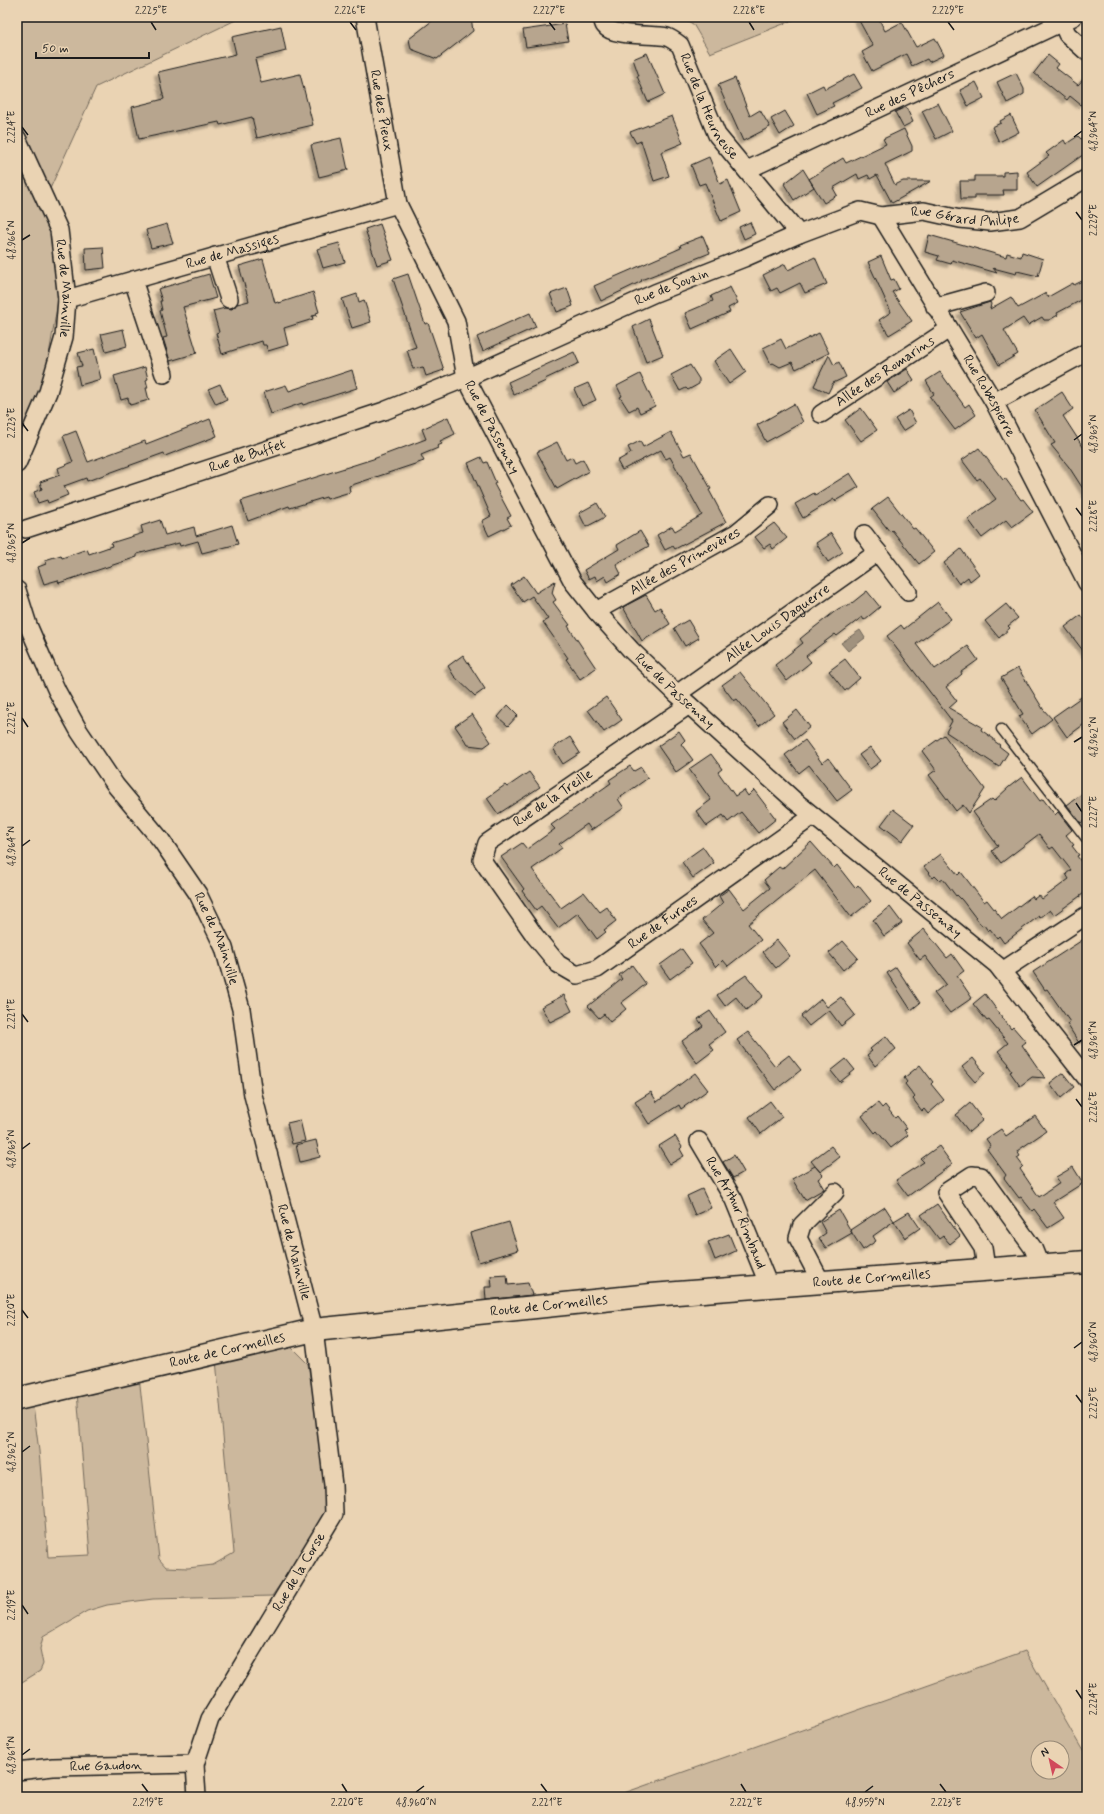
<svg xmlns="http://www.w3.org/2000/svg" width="1104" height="1814" font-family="Mynerve,sans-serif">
<defs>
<filter id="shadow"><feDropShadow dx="-3.5" dy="3.5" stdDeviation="1" flood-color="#0004"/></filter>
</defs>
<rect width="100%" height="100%" fill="#ead3b3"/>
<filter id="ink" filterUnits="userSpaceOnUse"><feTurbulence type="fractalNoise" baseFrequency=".025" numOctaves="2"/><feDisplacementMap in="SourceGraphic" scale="8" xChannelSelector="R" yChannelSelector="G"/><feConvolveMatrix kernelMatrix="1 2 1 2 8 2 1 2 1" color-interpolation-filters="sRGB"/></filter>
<g filter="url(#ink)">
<path fill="#ccb89d" stroke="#746a5c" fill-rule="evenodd" d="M17 17H242L96 87 49 191 60 289 45 378 17 452Z
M680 17H801L710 53 693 24Z
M290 1346 308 1364 331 1501 329 1513 272 1596 153 1599 107 1605 87 1611 43 1637 40 1649 43 1664 40 1671 17 1685V1410L33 1406 39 1451 48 1557 90 1555 77 1392 139 1376 159 1559 166 1567 188 1568 213 1565 234 1553 216 1360Z
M1025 1651 1087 1758V1797H626L624 1793ZM1038 1748H1062V1772H1038Z"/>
<path fill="#a1927e" stroke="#6c6357" d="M860 630 865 638 848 651 841 643Z"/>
<path fill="#b7a58e" stroke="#1c1c1c" filter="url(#shadow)" d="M437 17H471L473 31 437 59 411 49 409 39Z
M857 17H878L885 31 902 22 916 47 935 38 944 55 929 62 927 59 912 66 906 54 872 71 862 52 873 46Z
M565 24 568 41 526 47 523 30Z
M281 26 286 51 255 59 261 83 300 74 313 125 257 138 252 117 220 125 219 122 139 139 132 107 164 99 158 72 236 54 232 37Z
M647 53 665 94 648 102 637 76H639L633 59Z
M1048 55 1059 64 1056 68 1078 85 1087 75V97L1081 105 1070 96 1067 100 1034 73Z
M1016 73 1024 89V94L1007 103 997 82Z
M854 74 862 88 832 103 834 106 817 114 807 93 823 85 825 89Z
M735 78 750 116 760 110 770 127 743 141 718 85Z
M976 82 984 98 968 106 960 90Z
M938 103 952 131 936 139 922 111Z
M906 107 913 122 903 127 895 112Z
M785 111 794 126 780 135 771 119Z
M1011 115 1019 132 999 142 992 127 1001 123 1000 121Z
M672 116 683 143 661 152 669 176 654 181 641 141 636 143 630 132Z
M904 129 912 146V151L885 164 895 185 903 181H931L892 203 877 175 870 179 868 175 859 179 857 174 833 188 837 195 824 203 809 179 843 158 846 163 886 144 883 139Z
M1087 135V152L1037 187 1027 172 1049 156 1046 153 1064 140 1066 144 1078 136 1081 139Z
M341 138 348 170 319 177 311 145Z
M709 157 720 184 728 180 741 212 721 221 705 183 699 185 691 165Z
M803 169 814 187 794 200 784 184Z
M1017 171V190H1003L1004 195H975V199H961L960 181H975V176H1003V172Z
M750 222 755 234 744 239 739 227Z
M167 224 173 243 151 248 146 230Z
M380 224 393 260 377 265 365 229Z
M929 235 1006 257 1007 253 1021 257 1022 252 1043 259 1038 276 1017 271 1016 274 993 268 997 273 952 260 951 264 937 260 939 256 925 252Z
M703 236 710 253 641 280 642 281 601 301 594 286 681 248 680 245Z
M339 243 345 262 323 268 317 249Z
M103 247 105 268 86 270 85 248Z
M881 256 891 280 894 279 899 289 892 292 912 321 889 335 879 320 891 312 868 262Z
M815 257 827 284 805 293 800 283 780 293 777 288 771 291 763 275 785 264 788 270Z
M263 259 275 303 278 302 279 303 313 292 319 312 316 313 317 315 312 316 313 319 284 328 288 345 268 351 266 345H263L262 341 222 354 216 333 219 332 213 311 225 308 232 309 237 304 249 301 239 266Z
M209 274 216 298 183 307 197 353 170 361 163 338 167 337 160 311 162 310 160 301H162L158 289Z
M408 274 425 324 428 323 444 370 426 376 423 367 413 369 407 350 416 347 393 279Z
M1082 281 1087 288V297L1057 313 1058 315 1049 320H1044L1042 317 1028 325 1023 318 1004 330 1018 354 999 365 982 334 976 338 960 312 990 302 991 304 990 309 1011 297 1018 308 1046 293 1048 297 1073 283 1074 285Z
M730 287 738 303 728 308 730 312 692 329 685 313 713 301 711 296Z
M567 288 573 306 557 312 550 294Z
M357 294 359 302 364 300 371 322 352 328 342 299Z
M530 313 536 327 483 351 477 337Z
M649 319 663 355 646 362 633 327Z
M123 329 127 346 106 352 101 334Z
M819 333 829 353 796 369 792 362 780 367 773 363 771 364 763 348 781 339 786 349Z
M94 349 101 379 80 385 76 367 82 366 78 353Z
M731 349 746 372 729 384 714 361Z
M574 352 579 363 545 379 546 381 514 395 508 382Z
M829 355 834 365 839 362 846 377 833 383 828 393 814 386Z
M690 365 699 379V384L688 390 686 388 680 391 671 375Z
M145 367 148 379 146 380 148 388H146L149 400 130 405 128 398 121 400 114 376Z
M907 369 914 380 894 393 887 382Z
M352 370 357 388 303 405 302 403 271 414 264 392 286 385 289 391Z
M940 372 965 407 969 404 976 415 955 430 930 397 934 394 926 381Z
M640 374 655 406 640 413 637 407 629 411 620 397 622 396 617 386Z
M588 383 596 400 582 406 574 389Z
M220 384 227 399 216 404 208 389Z
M1062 392 1073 409 1063 416 1087 453V495L1069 467 1051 445 1055 443 1035 410Z
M794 404 803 422 766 442 757 425Z
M861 408 877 430 861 441 845 420Z
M909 410 916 423 903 431 895 419Z
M448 417 455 434 440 441 442 444 437 446 438 448 421 455 424 461 349 486 350 492 327 499 326 497 290 508 289 506 248 521 241 501 373 459 426 439 422 429Z
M210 419 217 436 165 456 164 453 87 481 86 478 64 486 68 495 48 503 47 500 38 503 34 492 42 489 40 482 60 475 58 468 73 462 63 436 76 431 88 462 145 441 146 444Z
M671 432 684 456 691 453 711 489 709 490 726 522 675 549 673 546 665 550 657 535 672 526 675 531 702 515 670 457 666 459 661 450 622 470 617 461 631 453 628 447 640 441 643 447Z
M557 442 566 460 572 457 575 463 583 459 589 471 557 489 537 452Z
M979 448 1003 480 1005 478 1021 500 1023 499 1033 512 1012 527 1006 520 982 538 968 519 996 499 980 478 977 480 962 460Z
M481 457 484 463 487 462 496 483 494 484 511 516 507 518 511 525 489 536 482 521 491 516 468 463Z
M850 473 859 487 835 501 834 499 803 518 795 504 814 493 815 495Z
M888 497 913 529 915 528 934 552 919 564 892 530 890 532 872 509Z
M597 503 605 517 586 527 579 513Z
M160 520 165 535 194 527 196 536 232 525 238 544 202 553 198 541 180 546 179 543 137 554V557L59 583 58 580 44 584 38 567 46 564 45 560 61 555 62 558 87 549 89 554 112 546 111 543 143 533 141 526Z
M774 523 787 538 773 549 770 544 764 548 755 537Z
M640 531 649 546 616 564 621 574 608 582 605 576 597 581 595 576 589 579 584 570 619 549 617 545Z
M831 533 843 552 828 562 816 543Z
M961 549 979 574 970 581 968 577 959 584 944 563Z
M524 576 536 593 555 581 552 593 556 600 553 602 570 625 568 626 596 668 580 679 566 659 568 658 543 622 548 619 532 596 523 602 511 585Z
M867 591 880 607 864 620 862 617 837 636 835 634 806 656 811 662 787 681 775 665 803 643 800 639 806 634 838 609 846 605 847 607Z
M646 595 655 610 660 607 670 624 642 641 623 607Z
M938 602 951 619 916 644 935 669 968 646 978 660 961 672 962 674 946 687 957 701 949 708 982 727 981 730 994 739V741L1000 745 999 746 1008 753 999 767 946 732 952 721 887 636 901 625 904 629Z
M1006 604 1018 618 1008 626 1010 628 999 638 985 621Z
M1081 615 1087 622V656L1065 627Z
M688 620 699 638 685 646 674 628Z
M463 655 485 689 475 696 454 676 448 666Z
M845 659 860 678 845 691 829 671Z
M1018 668 1043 709 1052 719 1032 734 1019 716 1023 714 1001 678Z
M740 672 774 714 759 726 737 699 734 701 722 685Z
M1087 693V722L1067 737 1053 717Z
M606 697 622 720 604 732 588 710Z
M508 705 518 715 508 726 498 717Z
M797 710 810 727 795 739 782 722Z
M472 714 491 742 484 747 468 745 455 726Z
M679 731 685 740 681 744 693 760 676 772 658 746Z
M944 735 985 789 969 813 963 805 956 811 929 775 936 770 922 751Z
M570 737 580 753 563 764 553 748Z
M805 740 822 763 828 758 852 790 837 801 809 765 799 773 785 755Z
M870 747 881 761 870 769 859 755Z
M711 754 722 769 718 772 735 796 744 790 748 796 754 790 776 819 758 833 741 812 728 822 723 815 707 826 696 811 711 800 689 769Z
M630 766 634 771 641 767 648 778 618 799 624 808 591 830 587 824 559 844 562 848 532 869 561 908 584 892 600 912 607 907 616 921 604 930 606 932 597 939 578 913 558 928 541 906 536 910 522 891 524 889 501 857 522 843 527 849 555 829 551 825 611 783 609 780Z
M529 772 540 787 498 814 487 798 505 785 507 787Z
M1022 777 1040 801 1043 799 1055 815 1058 812 1072 830 1066 835 1074 845 1072 846 1079 855 1077 856 1087 870V891L1054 915 1050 910 1040 918 1039 916 1004 943 999 936 997 938 990 929 988 931 984 925 982 926 962 900 957 895 956 896 943 879 940 881 935 876 933 878 924 867 941 854 958 875 961 872 984 902 987 900 1002 919 1032 896 1034 899 1039 895 1042 899 1069 879 1066 874 1071 870 1053 847 1050 849 1039 834 1001 863 992 851 998 846 973 812 992 799 994 801 1009 787Z
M1087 790V818L1081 823 1067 805Z
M893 809 914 825 902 841 881 825Z
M811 842 834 868 837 865 855 888 858 885 871 901 851 917 815 870 748 924 761 940 728 966 723 960 716 967 699 944 713 933 702 920 723 903 719 896 729 889 744 909 770 888 764 880 779 867 782 869Z
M703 847 714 863 693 878 682 862Z
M890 907 902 923 884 936 873 920Z
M924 929 947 958 952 954 964 971 957 976 972 998 950 1013 934 993 946 984 925 956 920 960 907 943Z
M1087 937V1037L1079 1043 1067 1024 1070 1022 1047 989 1045 990 1033 972Z
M777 940 790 956 776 968 763 952Z
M843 941 858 958 843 970 829 953Z
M682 949 692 963 670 979 660 965Z
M632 965 646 984 621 1003 626 1009 610 1022 604 1014 599 1018 588 1006 622 979 619 975Z
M896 967 920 1003 911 1010 887 973Z
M746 975 763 996 746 1010 736 997 725 1006 717 995Z
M985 994 1011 1029 1013 1027 1026 1042 1022 1045 1045 1078 1032 1077 1020 1086 1010 1072 1012 1071 1008 1065 1009 1064 998 1051 1008 1043 989 1020 987 1021 973 1004Z
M564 995 572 1011 550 1022 541 1007Z
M841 997 855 1015 841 1026 829 1010 809 1026 801 1016 821 999 827 1007Z
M710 1011 725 1032 709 1044 714 1050 697 1063 682 1041 703 1026 698 1019Z
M748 1032 775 1066 789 1055 801 1070 775 1090 737 1040Z
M886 1036 896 1049 875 1066 867 1055 872 1051 870 1049Z
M973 1058 985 1073 975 1082 962 1067Z
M846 1059 855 1070 840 1082 831 1071Z
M920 1065 933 1082 931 1084 944 1100 928 1114 924 1109 922 1111 913 1099 915 1097 905 1084 907 1082 904 1078Z
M695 1073 708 1090 681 1109 679 1105 649 1124 635 1102 651 1092 657 1102Z
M1063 1073 1074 1087 1061 1098 1050 1083Z
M770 1101 782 1117 761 1134 749 1117Z
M878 1103 882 1108 885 1105 895 1118 897 1116 907 1129 904 1130 908 1135 891 1148 877 1131 875 1133 862 1116Z
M970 1103 983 1120 969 1132 956 1115Z
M1035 1116 1046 1131 1017 1151 1020 1156 1017 1158 1023 1166 1020 1169 1039 1197 1060 1183 1056 1177 1073 1167 1083 1183 1053 1202 1064 1218 1048 1228 1034 1209 1032 1211 1021 1197 1019 1198 1004 1178 1006 1175 987 1149 991 1146 986 1139 1001 1129 1006 1136Z
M300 1120 305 1141 292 1144 287 1123Z
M675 1136 682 1147 680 1149 684 1156 670 1164 659 1146Z
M316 1140 320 1157 300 1162 296 1145Z
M831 1146 840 1157 820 1172 811 1161Z
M939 1146 952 1164 908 1196 896 1180 924 1162 921 1159Z
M734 1155 744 1172 733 1178 723 1162Z
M815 1166 823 1175 818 1179 824 1189 805 1200 792 1179Z
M702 1189 711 1208 695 1215 687 1196Z
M937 1204 960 1236 950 1244 943 1236 939 1239 921 1215Z
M885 1207 894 1221 873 1236 876 1241 863 1250 850 1230Z
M839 1210 852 1233 826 1248 819 1238 826 1233 820 1222Z
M909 1212 920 1228 905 1238 894 1221Z
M509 1222 518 1250 479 1262 470 1233Z
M729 1234 736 1251 715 1260 708 1242Z
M507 1275 508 1285 528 1283 532 1295 486 1300 485 1287H492L491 1276Z"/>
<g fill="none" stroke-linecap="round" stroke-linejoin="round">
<defs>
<path id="service" d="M1001 729 1087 840"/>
<g id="minor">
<path id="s1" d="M365 17 398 204 456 321 466 378 573 582 596 611 631 650 677 694 795 801 997 965 1087 1079"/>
<path id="s2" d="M602 17C603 20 603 24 605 26 613 37 653 34 667 37 672 39 676 42 680 45L717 135 799 234"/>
<path d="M1062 22 1067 34 1087 52"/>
<path id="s3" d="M17 138 59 230 67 299 64 337 48 392 17 464"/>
<path id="s4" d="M747 170 1073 17"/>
<path id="s5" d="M881 216 994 402 1087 583"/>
<path d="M215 256 229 299"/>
<path d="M133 280 164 374"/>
<path id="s6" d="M67 299 398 204"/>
<path d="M935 307 986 293"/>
<path d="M994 402 1087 352"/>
<path id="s7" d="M821 414 949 329"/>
<path id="s8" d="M26 529 384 411 466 378 655 293 744 258 799 234 860 211 881 216 924 211 960 219 990 222 1020 218 1087 178"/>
<path d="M864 534 908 592"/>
<path id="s9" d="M17 590 28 625 44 662 57 691 79 731 116 786 161 840 198 894 224 948 241 1009 253 1095 314 1330 333 1485 334 1514 210 1719 195 1764 197 1797"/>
<path id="s10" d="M596 611 736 533 770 505"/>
<path id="s11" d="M677 694 878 552"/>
<path id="s12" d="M689 705 487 843 482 860 535 936 558 964 577 975 597 969 813 816"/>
<path d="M1002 971 1087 915"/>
<path id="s13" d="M699 1141 734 1200 769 1286"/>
<path d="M986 1268 983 1248 946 1192 972 1175 981 1176 1033 1248 1037 1258V1265"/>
<path d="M821 1282 798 1238 802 1225 835 1192"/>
<path id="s14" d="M17 1771 53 1767 195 1764"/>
</g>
<g id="secondary">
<path id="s15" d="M17 1399 314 1330 651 1295 1087 1262"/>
</g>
</defs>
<use href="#service" stroke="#1c1c1c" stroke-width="11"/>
<use href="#minor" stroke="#1c1c1c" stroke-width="20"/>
<use href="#secondary" stroke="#1c1c1c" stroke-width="25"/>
<use href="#service" stroke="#ead3b3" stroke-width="8"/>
<use href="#minor" stroke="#ead3b3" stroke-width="17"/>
<use href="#secondary" stroke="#ead3b3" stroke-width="22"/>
</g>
</g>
<path fill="none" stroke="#1c1c1c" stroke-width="1.5" d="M151 22 156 30M350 22 356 30M549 22 555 30M749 22 754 30M948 22 954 30M22 127 28 135M1074 137 1082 131M1076 212 1082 220M22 240 30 235M22 423 28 431M1074 440 1082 434M1076 508 1082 516M22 543 30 538M22 718 28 727M1074 742 1082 737M1076 803 1082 812M22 846 30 840M22 1014 28 1022M1074 1045 1082 1040M1076 1099 1082 1107M22 1149 30 1143M22 1310 28 1318M1074 1348 1082 1342M1076 1395 1082 1403M22 1452 30 1446M22 1605 28 1614M1076 1690 1082 1699M22 1755 30 1749M142 1784 148 1792M342 1784 347 1792M541 1784 547 1792M741 1784 746 1792M940 1784 946 1792M416 1792 424 1786M865 1792 873 1786"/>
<g text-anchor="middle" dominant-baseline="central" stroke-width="3" stroke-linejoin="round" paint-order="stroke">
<g font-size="14" fill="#1c1c1c" stroke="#ead3b3">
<text stroke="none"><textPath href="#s4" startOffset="180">Rue des Pêchers</textPath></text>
<text stroke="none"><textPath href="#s2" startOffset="157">Rue de la Heurneuse</textPath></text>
<text stroke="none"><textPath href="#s1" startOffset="95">Rue des Pieux</textPath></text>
<text stroke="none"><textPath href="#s8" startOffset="1000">Rue Gérard Philipe</textPath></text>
<text stroke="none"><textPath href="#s6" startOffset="172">Rue de Massiges</textPath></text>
<text stroke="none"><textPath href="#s8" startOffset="690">Rue de Souain</textPath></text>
<text stroke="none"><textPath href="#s3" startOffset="160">Rue de Mainville</textPath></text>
<text stroke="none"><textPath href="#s7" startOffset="77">Allée des Romarins</textPath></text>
<text stroke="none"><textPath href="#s5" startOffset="210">Rue Robespierre</textPath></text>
<text stroke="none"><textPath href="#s1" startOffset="434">Rue de Passemay</textPath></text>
<text stroke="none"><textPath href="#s8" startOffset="233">Rue de Buffet</textPath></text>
<text stroke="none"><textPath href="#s10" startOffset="102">Allée des Primevères</textPath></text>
<text stroke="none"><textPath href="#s11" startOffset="123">Allée Louis Daguerre</textPath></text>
<text stroke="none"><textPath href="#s1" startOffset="758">Rue de Passemay</textPath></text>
<text transform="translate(553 798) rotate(-34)">Rue de la Treille</text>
<text stroke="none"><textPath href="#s1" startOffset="1082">Rue de Passemay</textPath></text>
<text stroke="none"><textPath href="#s12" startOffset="515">Rue de Furnes</textPath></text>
<text stroke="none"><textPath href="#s9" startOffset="405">Rue de Mainville</textPath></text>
<text stroke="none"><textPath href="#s13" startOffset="81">Rue Arthur Rimbaud</textPath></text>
<text stroke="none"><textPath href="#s9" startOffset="729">Rue de Mainville</textPath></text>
<text stroke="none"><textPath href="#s15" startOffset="865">Route de Cormeilles</textPath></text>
<text stroke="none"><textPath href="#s15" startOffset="541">Route de Cormeilles</textPath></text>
<text stroke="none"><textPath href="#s15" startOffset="216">Route de Cormeilles</textPath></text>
<text transform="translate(299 1572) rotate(-59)">Rue de la Corse</text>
<text stroke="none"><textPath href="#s14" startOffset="89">Rue Gaudon</textPath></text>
</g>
</g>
<rect width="1104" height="1814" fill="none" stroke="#ead3b3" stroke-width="44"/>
<g transform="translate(1050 1760) rotate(326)"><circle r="19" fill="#ead3b3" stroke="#988a77"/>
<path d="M0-3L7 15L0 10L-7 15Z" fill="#d1495b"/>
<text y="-6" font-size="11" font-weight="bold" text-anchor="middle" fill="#1c1c1c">N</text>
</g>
<path d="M36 52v6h113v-6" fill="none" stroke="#1c1c1c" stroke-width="2"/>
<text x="42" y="52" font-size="12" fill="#1c1c1c" stroke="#ead3b3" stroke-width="3" paint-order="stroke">50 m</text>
<rect x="22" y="22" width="1060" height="1770" fill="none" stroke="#1c1c1c" stroke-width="1.5"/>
<g font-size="10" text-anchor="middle" fill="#1c1c1c">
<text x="151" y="14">2.225°E</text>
<text x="350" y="14">2.226°E</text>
<text x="549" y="14">2.227°E</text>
<text x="749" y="14">2.228°E</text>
<text x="948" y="14">2.229°E</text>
<text transform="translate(11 127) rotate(-90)" y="4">2.224°E</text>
<text transform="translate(1093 131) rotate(-90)" y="4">48.964°N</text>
<text transform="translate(1093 220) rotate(-90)" y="4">2.229°E</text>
<text transform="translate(11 240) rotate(-90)" y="4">48.966°N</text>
<text transform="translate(11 423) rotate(-90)" y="4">2.223°E</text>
<text transform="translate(1093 434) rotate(-90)" y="4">48.963°N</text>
<text transform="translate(1093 516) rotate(-90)" y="4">2.228°E</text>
<text transform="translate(11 543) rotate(-90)" y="4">48.965°N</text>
<text transform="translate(11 718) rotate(-90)" y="4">2.222°E</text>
<text transform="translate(1093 737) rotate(-90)" y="4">48.962°N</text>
<text transform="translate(1093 812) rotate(-90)" y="4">2.227°E</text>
<text transform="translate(11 846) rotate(-90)" y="4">48.964°N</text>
<text transform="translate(11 1014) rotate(-90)" y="4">2.221°E</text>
<text transform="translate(1093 1040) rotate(-90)" y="4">48.961°N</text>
<text transform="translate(1093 1107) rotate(-90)" y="4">2.226°E</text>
<text transform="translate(11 1149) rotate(-90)" y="4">48.963°N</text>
<text transform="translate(11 1310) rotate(-90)" y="4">2.220°E</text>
<text transform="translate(1093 1342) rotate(-90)" y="4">48.960°N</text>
<text transform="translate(1093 1403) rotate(-90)" y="4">2.225°E</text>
<text transform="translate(11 1452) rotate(-90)" y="4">48.962°N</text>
<text transform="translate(11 1605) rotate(-90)" y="4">2.219°E</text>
<text transform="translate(1093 1699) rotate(-90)" y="4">2.224°E</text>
<text transform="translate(11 1755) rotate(-90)" y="4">48.961°N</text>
<text x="148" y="1806">2.219°E</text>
<text x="347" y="1806">2.220°E</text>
<text x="416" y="1806">48.960°N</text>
<text x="547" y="1806">2.221°E</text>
<text x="746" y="1806">2.222°E</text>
<text x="865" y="1806">48.959°N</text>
<text x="946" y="1806">2.223°E</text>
</g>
</svg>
